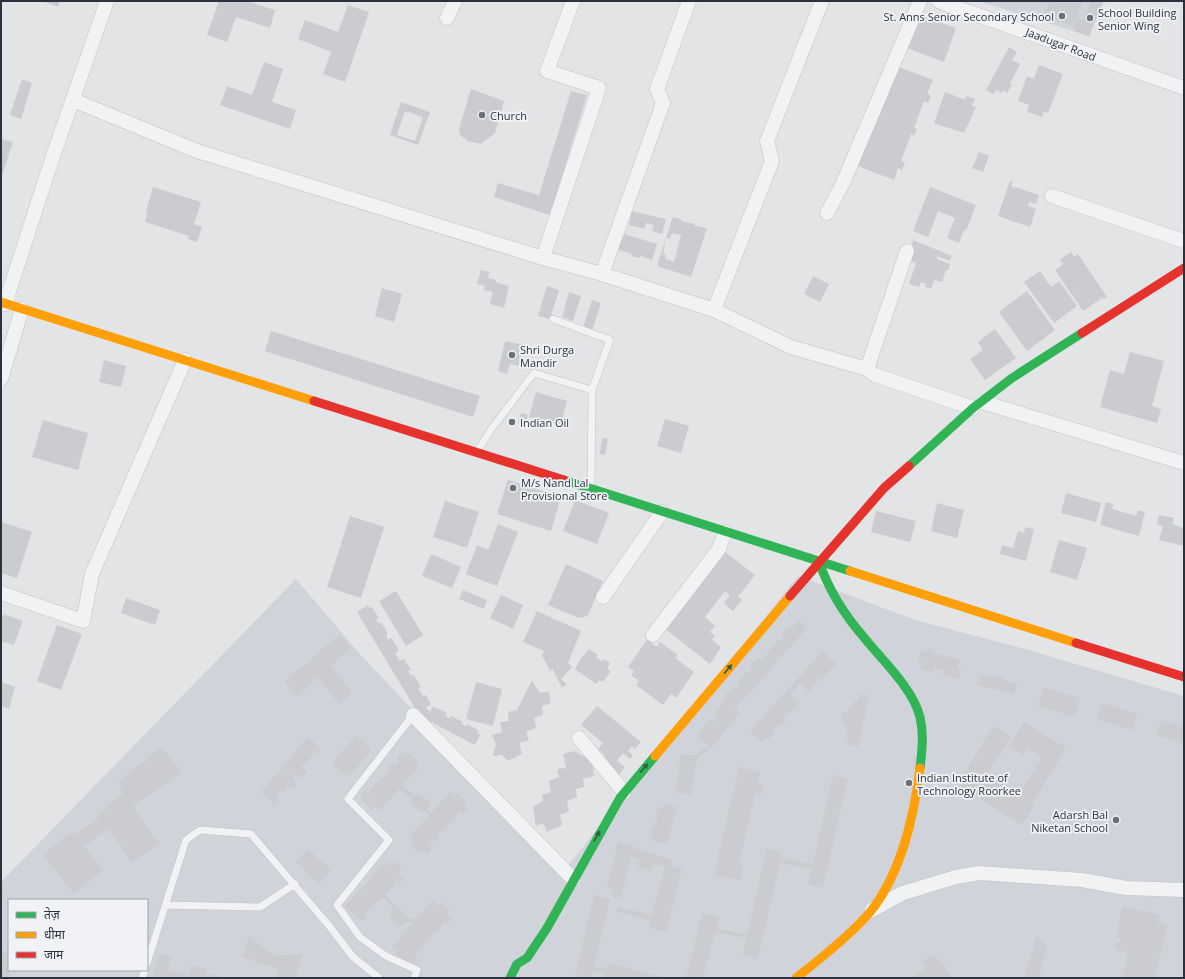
<svg xmlns="http://www.w3.org/2000/svg" width="1185" height="979" font-family="'Open Sans','Noto Sans Devanagari',sans-serif">
<rect width="100%" height="100%" fill="#e2e4e6"/>
<path fill="#d0d3d9" fill-rule="evenodd" d="M979 1H1104L1089 36Z
M798 576 918 621 1014 646 1184 696V978H1V882L296 579 360 654 564 871ZM9 900H147V970H9Z"/>
<path fill="#cacccf" fill-rule="evenodd" d="M42 1H60L58 7Z
M219 1H246L275 10 270 28 236 17 227 42 207 35Z
M1050 1H1083L1072 25 1043 15Z
M1091 1H1104L1089 36 1074 31 1076 17 1083 20Z
M348 5 369 12 345 82 323 74 331 52 298 39 305 20 338 32Z
M917 14 956 28 944 62 907 48Z
M1009 47 1017 52 1012 60 1020 64 1010 84 1012 85 1007 93 1003 90 1002 93 996 90 993 94 986 90Z
M264 62 283 69 272 102 296 110 290 129 220 105 227 86 252 95Z
M1039 65 1063 74 1048 113 1044 111 1042 117 1027 112 1029 105 1018 101 1027 76 1034 79Z
M896 66 933 80 927 94 931 96 928 103 924 101 914 128 917 129 914 136 911 134 901 161 905 163 902 170 898 168 894 180 858 166Z
M22 79 32 83 21 119 10 115Z
M471 89 504 101 495 133 481 144 468 141 460 135 459 129Z
M571 91 587 95 550 215 494 197 498 183 539 195Z
M945 92 965 100 966 96 975 99 972 106 976 107 964 133 934 123Z
M401 102 430 112 418 145 390 135ZM405 111 423 117 415 141 397 135Z
M1 139 13 142 2 175H1Z
M979 152 989 156 983 172 972 168Z
M1010 181 1013 182 1011 186 1039 195 1036 204 1029 202 1028 206 1036 209 1030 227 998 216Z
M153 187 201 202 194 224 202 227 197 242 188 239 189 236 145 222 148 211H146Z
M930 187 976 205 966 231 964 230 959 243 947 238 955 218 938 211 928 237 913 231Z
M632 211 666 219 662 234 652 231 654 225 646 223 644 229 629 225Z
M673 217 681 219V221L695 224V226L707 228 691 277 657 266 666 238 663 254 666 255 665 259 674 262 681 235 672 233 670 239 666 238Z
M621 233 657 244 652 260 640 256V258L631 256 632 254 616 249Z
M913 240 952 256 950 261 937 256V259L950 264 948 271 946 270 942 282 934 280 931 289 925 287 926 284 921 282 919 287 909 284 916 263 908 261Z
M1071 252 1074 257 1078 254 1107 297 1103 299 1102 298 1083 311 1055 270 1063 264 1060 260Z
M481 270 489 272 488 278 496 280 495 282 509 286 504 308 490 304 493 292 484 290 485 286 477 284Z
M1040 271 1051 287 1059 281 1077 306 1054 323 1024 282Z
M813 276 829 284 820 302 804 294Z
M547 286 559 290 550 319 538 316Z
M382 288 402 294 394 322 375 316Z
M1027 291 1055 330 1027 351 999 312Z
M569 292 581 296 573 321 562 317Z
M592 300 601 303 592 331 583 328Z
M995 329 1016 358 985 380 970 359 983 350 978 342Z
M271 331 480 396 473 417 265 351Z
M505 341 524 345 519 366 510 364 507 374 498 371Z
M1130 352 1164 361 1152 406 1161 409 1157 423 1100 407 1110 370 1124 374Z
M104 360 126 366 121 387 99 382Z
M536 392 567 401 560 426 529 417Z
M521 413 528 415 525 425 518 423Z
M665 419 689 426 681 453 657 446Z
M43 420 88 433 78 470 32 457Z
M602 438 608 439 605 455 600 454Z
M508 480 561 497 551 531 497 514Z
M1066 493 1101 503 1096 522 1061 513Z
M575 500 609 513 597 544 563 531Z
M445 501 479 512 467 548 433 537Z
M1106 502 1113 504 1112 509 1136 516 1138 510 1145 512 1139 536 1100 525Z
M937 503 964 510 957 538 931 531Z
M876 511 916 521 910 542 871 532Z
M1159 515 1174 518 1172 524 1184 528V546L1159 540 1163 526 1157 524Z
M350 516 384 527 361 598 327 587Z
M1 522 32 532 17 578 1 573Z
M498 524 518 532 497 586 466 574 477 545 488 550Z
M1025 527 1034 529 1026 561 1000 554 1002 545 1013 548 1018 531 1024 533Z
M1059 540 1087 548 1077 580 1050 572Z
M724 551 755 575 738 597 742 600 733 611 724 603 730 595 725 591 705 617 715 626 710 632 715 636 712 640 721 647 710 664 664 628Z
M431 554 461 567 452 588 422 576Z
M566 564 603 581 587 617 584 616 583 618 579 617V618L548 605Z
M463 590 487 600 484 609 459 599Z
M396 591 423 635 406 646 379 601Z
M501 595 523 605 513 629 490 618Z
M126 598 160 610 155 625 121 613Z
M368 605 370 608 372 607 379 618 376 619 379 624 381 622 388 634 386 635 388 640 391 638 399 650 395 653 400 661 404 659 411 670 408 671 411 676 414 675 421 687 418 688 423 696 426 695 431 704 426 707 430 712 433 706 447 713 445 716 450 718 451 716 463 722 462 724 466 726 467 724 479 731 477 733 480 735 475 745 429 721 426 723 416 710 357 612Z
M537 611 581 631 568 663 572 667 561 679 567 684 562 688 552 668 551 672 542 656 544 651 523 642Z
M4 614 23 621 14 645 1 641V616H3Z
M797 619 807 628 735 709 740 713 714 744 697 759 691 795 675 792 681 754 695 756 708 745 698 736 710 719 713 721 718 716 715 713 727 697 725 695 734 686 736 687 740 683 738 681 746 672 748 673 752 669 749 667 758 657 762 660 778 640 780 641 784 637 782 635 790 626 792 628 796 623 794 622Z
M57 625 82 634 61 690 37 681Z
M340 634 351 647 331 666 352 693 339 704 318 677 297 696 284 682Z
M647 640 657 647 660 642 678 655 675 658 694 672 676 698 671 694 663 705 636 685 639 681 631 675 634 671 628 667Z
M928 648 934 650 933 653 960 660 957 668 961 669 959 679 943 675 944 670 934 668 933 672 920 669 921 663H918L921 650 927 652Z
M589 649 598 655 596 657 602 662 604 659 610 663 607 668 611 671 603 682 599 680 596 684 575 669 580 660Z
M823 651 836 664 821 680 819 678 809 692 800 684 790 695 799 704 783 717 786 720 779 727 777 725 773 729 775 731 769 739 767 737 762 742 750 731Z
M981 675 992 678V675L1006 678 1005 681 1017 683 1014 694 978 685Z
M532 680 539 692H549L551 703 542 706 543 715 534 718 536 728 526 732 529 740 519 743 522 754 508 761 502 755 493 756 496 744 492 735 502 732 500 722 509 721 508 712 517 710Z
M1 682 15 687 9 709 1 706Z
M476 682 502 689 493 726 466 719Z
M1044 687 1080 698 1075 717 1038 706Z
M860 694 869 696 858 747 848 745 850 740 846 739 848 730 844 729 846 723 841 722 843 712 848 713 849 709H852L854 701 858 702Z
M1102 703 1137 714 1133 730 1097 719Z
M597 706 641 742 635 749 632 746 628 751 633 755 630 759 623 753 617 761 625 767 619 775 608 767 604 754 598 749 603 743 581 725Z
M1161 720 1184 727V744L1156 735Z
M1024 722 1066 748 1033 803 1035 804 1022 825 958 784 993 726 1011 737 987 775 1019 795 1042 757 1027 748 1023 755 1009 747Z
M356 735 372 749 349 777 332 764Z
M308 737 321 749 317 754 315 752 305 765 304 764 301 767 307 772 301 779 296 774 292 779 297 783 293 788 289 785 283 792 281 790 276 795 280 799 275 804 261 792Z
M162 747 181 772 133 807 159 843 132 863 108 829 84 846 103 870 74 893 43 855 72 832 74 835 99 817 98 815 123 793 118 782Z
M574 751 592 761 594 776 583 779 584 787 576 789 577 797 567 801 569 811 560 815 562 825 547 832 543 823 536 826 533 807 543 801 542 795 551 792 549 781 559 777 557 769 566 768 563 754Z
M401 752 406 756 408 753 418 762 416 764 419 767 402 786 415 797 418 793 431 803 426 809 431 813 450 792 454 796 457 793 466 802 464 805 469 809 464 815 459 811 455 816 457 818 452 824 450 822 438 835 440 837 429 845 432 848 427 854 422 850 419 853 410 844 413 841 409 837 429 815 425 811 423 813 410 803 413 800 399 789 379 811 374 807 371 810 363 802 364 801 360 796 364 791 368 794 376 782 378 783 390 770 388 768 393 763 395 765 399 761 396 758Z
M739 767 760 772 758 783 764 784 761 795 755 794 739 863 744 864 740 880 714 875Z
M833 775 848 778 823 888 808 884 812 869 780 863 758 959 743 955 746 938 715 932 703 978H686L702 913 719 917 716 928 747 935 767 848 782 852 781 858 813 864Z
M665 804 677 807 667 844 653 841 654 838 650 837 653 825 656 826 657 820 655 819 658 807 663 808Z
M618 842 633 846V848L672 860 670 866 682 869 666 932 649 927 651 920 617 912 618 907 652 915 665 867 653 864 651 871 638 867 640 859 631 857 621 899 611 897 613 888 607 887Z
M308 849 331 870 319 884 295 862Z
M386 861 391 865 394 861 402 869 399 873 405 878 400 883 397 880 386 895 396 907 408 917 416 920 433 901 438 905 441 902 450 910 446 913 452 918 447 923 444 921 436 934 434 933 423 944 425 947 420 952 417 951 414 955 418 959 412 965 408 961 406 963 396 954 398 951 392 946 413 923 406 921 400 927 388 916 394 909 383 897 364 913 367 915 362 921 345 906Z
M594 895 610 899 594 967 606 969 608 963 667 978H604L605 973 593 971 591 978 575 976Z
M1122 907 1160 914 1158 923 1167 926 1155 978H1122L1128 953 1118 951V948L1115 947V942L1120 943 1121 938 1117 937Z
M1037 935 1047 947 1039 978H1024Z
M249 936 275 956 303 954 295 978H277L279 969 242 957Z
M1 951 9 952 10 970 9 978H1Z
M160 953 171 957 168 970 188 975 191 965 207 969 206 973 218 976V978H152Z
M934 954 938 961 940 959 952 978H911L926 968 922 961Z"/>
<g fill="none" stroke-linecap="round" stroke-linejoin="round">
<defs>
<path id="lane" d="M477 452 490 431 534 373 592 390 610 340 553 319
M591 488 592 390
M413 715 348 799 389 840 337 905 360 937 386 956 417 970 414 978
M166 905 260 907 295 884
M147 963 186 840 200 830 251 834 330 927 353 957 379 978
M142 978 145 970"/>
<path id="street" d="M938 1 1184 88
M447 18 455 1
M73 100 197 151 543 258 602 274 714 310 791 347 867 369 875 375 973 408
M1052 196 1184 241
M827 213 843 183 920 1
M543 258 599 88 547 71 573 1
M602 274 663 103 657 89 689 1
M5 304 54 153 107 1
M714 310 772 161 767 141 822 1
M867 369 907 251
M1 379 22 309
M982 402 1184 463
M1 593 83 621 92 574 185 360
M603 597 662 512
M653 635 719 549 725 532
M413 715 573 879
M579 738 624 792
M872 910 903 893 956 877 979 873 1082 880 1126 888 1184 890"/>
</defs>
<use href="#lane" stroke="#c0c2c4" stroke-width="8"/>
<use href="#street" stroke="#c0c2c4" stroke-width="15"/>
<use href="#lane" stroke="#f1f2f4" stroke-width="7"/>
<use href="#street" stroke="#f1f2f4" stroke-width="14"/>
<path stroke="#30b455" stroke-width="9" d="M909 466 973 408 1012 378 1082 333
M564 480 850 571
M819 562C829 590 843 613 862 635 880 658 913 688 920 717 924 734 922 751 920 768
M510 978 517 964 527 958 547 928 620 798 655 756"/>
<path stroke="#ff9f0a" stroke-width="9" d="M1 302 314 401
M850 571 1076 643
M655 756 790 596
M796 978C819 960 853 933 871 911 902 871 914 817 920 768"/>
<path stroke="#e5322d" stroke-width="9" d="M1082 333 1184 268
M314 401 564 480
M790 596 884 488 909 466
M1076 643 1184 677"/>
</g>
<defs><path id="oneway-solid" d="M-6-.8H1V-3.2L6.5 0L1 3.2V.8H-6Z"/></defs>
<g fill="#2c5f47">
<use href="#oneway-solid" transform="translate(728 669) rotate(-50)"/>
<use href="#oneway-solid" transform="translate(644 768) rotate(-50)"/>
<use href="#oneway-solid" transform="translate(597 836) rotate(-60)"/>
</g>
<g fill="#6a7079" stroke="#f0f2f6" stroke-width="1.5">
<circle cx="1062" cy="16" r="4"/>
<circle cx="1090" cy="18" r="4"/>
<circle cx="482" cy="115" r="4"/>
<circle cx="512" cy="355" r="4"/>
<circle cx="512" cy="422" r="4"/>
<circle cx="513" cy="488" r="4"/>
<circle cx="909" cy="783" r="4"/>
<circle cx="1116" cy="820" r="4"/>
</g>
<g text-anchor="middle" dominant-baseline="central" stroke-width="3.5" stroke-linejoin="round" paint-order="stroke">
<g font-size="11" fill="#2a313f" stroke="#f0f2f6" text-anchor="start">
<text x="1098" y="12">School Building<tspan x="1098" dy="13">Senior Wing</tspan></text>
<text x="1054" y="16" text-anchor="end">St. Anns Senior Secondary School</text>
<text x="490" y="115">Church</text>
<text x="520" y="349">Shri Durga<tspan x="520" dy="13">Mandir</tspan></text>
<text x="520" y="422">Indian Oil</text>
<text x="521" y="482">M/s Nand Lal<tspan x="521" dy="13">Provisional Store</tspan></text>
<text x="917" y="777">Indian Institute of<tspan x="917" dy="13">Technology Roorkee</tspan></text>
<text x="1108" y="814" text-anchor="end">Adarsh Bal<tspan x="1108" dy="13">Niketan School</tspan></text>
</g>
<g font-size="11" fill="#2a313f" stroke="#f0f2f6">
<text transform="translate(1061 44) rotate(21)">Jaadugar Road</text>
</g>
</g>
<rect width="1185" height="979" fill="none" stroke="#2a313f" stroke-width="4"/>
<rect x="8" y="899" width="140" height="72" fill="#f0f2f6" stroke="#a1a5ad"/>
<rect x="16" y="912" width="20" height="6" fill="#30b455" stroke="#a1a5ad"/>
<text x="44" y="919" font-size="12" fill="#2a313f">तेज़</text>
<rect x="16" y="932" width="20" height="6" fill="#ff9f0a" stroke="#a1a5ad"/>
<text x="44" y="939" font-size="12" fill="#2a313f">धीमा</text>
<rect x="16" y="952" width="20" height="6" fill="#e5322d" stroke="#a1a5ad"/>
<text x="44" y="959" font-size="12" fill="#2a313f">जाम</text>
</svg>
